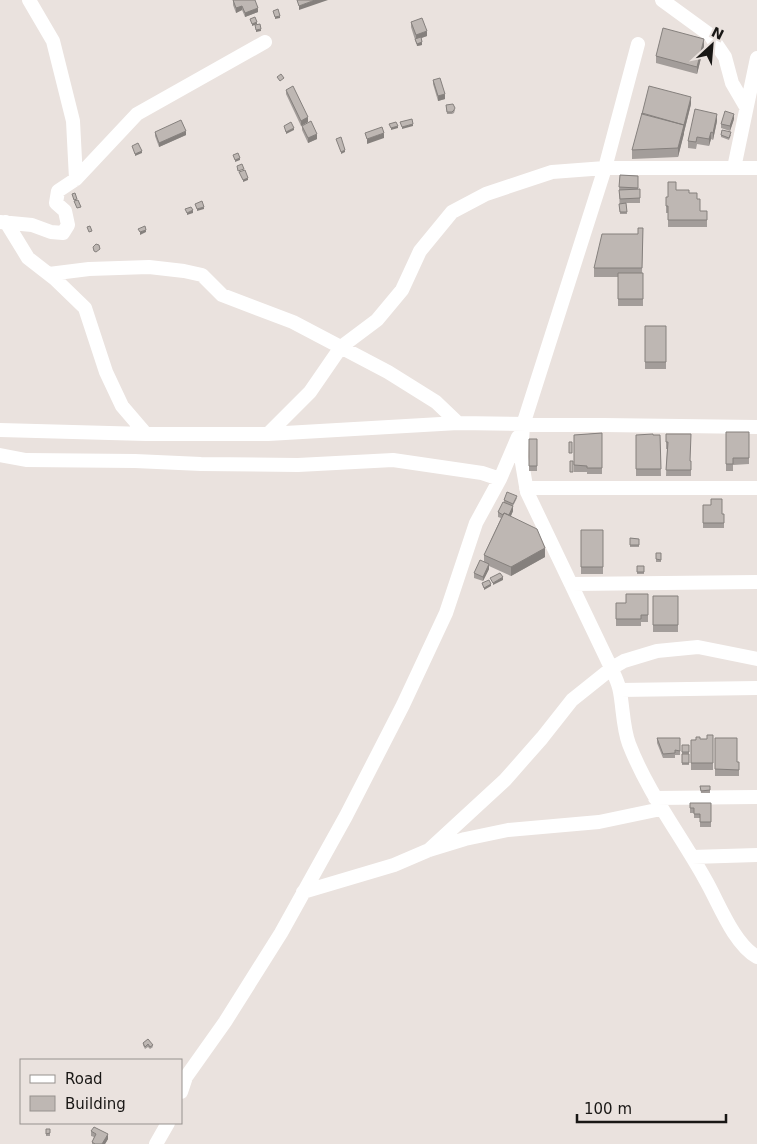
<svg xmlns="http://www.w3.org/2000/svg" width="757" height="1144" font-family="'DejaVu Sans',sans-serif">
<rect width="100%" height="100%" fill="#eae2de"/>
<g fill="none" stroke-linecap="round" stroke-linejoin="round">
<path stroke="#fff" stroke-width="14" d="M29 0 53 41 73 121 76 179
M662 0 710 35 725 57 732 83 746 107
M638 44 605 168 523 425 521 457 527 492 614 674C616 679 619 685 620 692 623 708 623 728 629 744 648 793 680 834 705 879 719 903 733 943 757 957
M734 168 757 58
M0 222 32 225 51 232 63 233 68 225 65 211 56 203 58 191 76 179 137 114 265 42
M6 222 28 258 55 279 85 308 106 372 122 406 146 434
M49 274 89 269 149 267 184 271 202 275 222 295 293 322 388 372 436 402 458 423
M0 430 146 434H268L458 423 757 427
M268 434 310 392 341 347 377 320 402 290 420 251 452 212 486 194 552 172 605 168H757
M0 455 26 460 135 461 201 464 298 465 393 460 482 473 500 479
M526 488H757
M571 584 757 582
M620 690 757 688
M655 798 757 797
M429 850 505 780 542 738 572 700 612 668 624 661 657 651 698 647 757 659
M692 857 757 855
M303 892 394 865 429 850 465 839 508 830 599 822 661 809
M181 1092 186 1077 225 1022 281 933 346 816 403 705 446 613 476 523 500 479 518 437
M156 1144 168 1123"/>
</g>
<path fill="#a39d9a" d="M233 0 258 12 245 17 242 10 236 13 233 5Z
M411 22 427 36 421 38 422 45 417 46 411 27Z
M704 46 697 74 656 63V56Z
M433 80 445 99 438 101 433 84Z
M286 90 308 122 301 126 286 94Z
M691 104 678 157 632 159V150Z
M446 105 455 110 454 113 452 114H447Z
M734 119 730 131 721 128V124Z
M717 121 713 140 711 139 709 146 697 144 696 149 688 148V141Z
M302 126 317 139 308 143 302 130Z
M155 132 186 135 159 147 155 136Z
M721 135H731L729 140 721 137Z
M620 175 638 176V190L640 189V203H626L627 214H620L619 190Z
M676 190 689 193 697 199 700 211H707V227H668V213H666V197H668Z
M643 228 642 273H643V306H618V277H594V268L638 234Z
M645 326H666V369H645Z
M726 432H749V464L733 465V471H726Z
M602 433V474H587V472H574V435Z
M666 434 690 461H691V476H666L667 449H666Z
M636 435H660L661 476H636Z
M529 439H537V471H529Z
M517 498 513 506V511L511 516 545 557 511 576 489 566V569L483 581 474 578V573L484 562V555L501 518 498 517V512L504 502V500Z
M703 505 722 514H724V528H703Z
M581 530H603V574H581Z
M630 538 639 539V547H630Z
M656 553H661V562H656Z
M637 566H644V574H637Z
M648 594V622H641V626H616V603H626Z
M653 596H678V632H653Z
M713 735V770H691V740L707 739Z
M657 738H680V755H675V758H663L657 743Z
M715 738 737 762H739V776H715Z
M682 745H689V765H682Z
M700 786H710V793H701Z
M690 803H711V827H700V818H694V813H690Z
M148 1039 153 1047 150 1049 148 1047 145 1049 143 1045V1043Z
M46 1129H50V1136H46Z
M91 1131 108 1139 105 1144H92V1142L94 1137 91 1136Z"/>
<path fill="#85807d" d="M315 0H328L299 10V6Z
M242 6V10L236 13V8Z
M258 8V12L245 17V13Z
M280 16V18L275 19V17Z
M257 22V24L252 26V24Z
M261 29V31L256 32V30Z
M427 31V36L416 40V35Z
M704 39V46L697 74V67Z
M422 42V45L417 46V44Z
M445 94V99L438 101V96Z
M691 97V104L684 132V125Z
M717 114V121L713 140V133Z
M734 114V119L730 131V126Z
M308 117V122L301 126V121Z
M413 124V126L402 129V127Z
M684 125V134L678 157V148Z
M398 126V128L391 130V128Z
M294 128V130L286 134V132Z
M186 131V135L159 147V143Z
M711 132V139L709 146V139Z
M384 133V138L367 144V139Z
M317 134V139L308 143V138Z
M345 150V152L341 154V152Z
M142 151V153L135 156V154Z
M240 158V160L235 162V160Z
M248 178V180L243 182V180Z
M204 207V209L197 211V209Z
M193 210V213L187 215V213Z
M146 230V232L140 235V232Z
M513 506V511L508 522V517Z
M545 548V557L511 576V567Z
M489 564V569L483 581V577Z
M503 577V580L493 585V583Z
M491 584V586L484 590V588Z
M108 1134V1139L105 1144H102Z"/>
<path fill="#beb7b3" stroke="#85807d" d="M233 0H255L258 8 245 13 242 6 236 8Z
M297 0H315L299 6Z
M278 9 280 16 275 17 273 11Z
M255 17 257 22 252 24 250 19Z
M422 18 427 31 416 35 411 22Z
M260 24 261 29 256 30 255 25Z
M663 28 704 39 697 67 656 56Z
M421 37 422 42 417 44 415 39Z
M281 74 284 78 280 81 277 77Z
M440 78 445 94 438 96 433 80Z
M293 86 308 117 301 121 286 90Z
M649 86 691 97 684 125 642 114Z
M453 104 455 108 454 110 452 112H447L446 105Z
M695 109 717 114 713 133 711 132 709 139 697 137 696 142 688 141Z
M725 111 734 114 730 126 721 124Z
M642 113 684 125 678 148 632 150Z
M412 119 413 124 402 127 400 122Z
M181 120 186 131 159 143 155 132Z
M311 121 317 134 308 138 302 126Z
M291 122 294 128 286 132 284 126Z
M396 122 398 126 391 128 389 124Z
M382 127 384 133 367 139 365 133Z
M722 130 731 132 729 138 721 135Z
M341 137 345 150 341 152 336 139Z
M138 143 142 151 135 154 132 146Z
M238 153 240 158 235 160 233 155Z
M242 164 244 169 238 171 237 166Z
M245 170 248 178 243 180 239 172Z
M620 175 638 176V188L619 187Z
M668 182H676V190H689V193H697V199H700V211H707V220H668V206H666V197H668Z
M640 189V198L620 199 619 190Z
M75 193 77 199 74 200 72 194Z
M78 200 81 207 77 208 74 201Z
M202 201 204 207 197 209 195 204Z
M626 203 627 212H620L619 204Z
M191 207 193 210 187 213 185 209Z
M90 226 92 231 89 232 87 227Z
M145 226 146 230 140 232 138 229Z
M638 228H643L642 268H594L602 234H638Z
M96 244 99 245 100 249 96 252 94 251 93 247Z
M618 273H643V299H618Z
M645 326H666V362H645Z
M726 432H749V458H733V464H726Z
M602 433V468H587V466L574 465V435Z
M653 434V435H660L661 469H636V435Z
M666 434H691L690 461H691V470H666L668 442H666Z
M529 439H537V466H529Z
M569 442H572V453H569Z
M570 461H573V472H570Z
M507 492 517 496 513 504 504 500Z
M711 499H722V514H724V523H703V505H711Z
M503 502 513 506 509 515 504 513 503 515 498 512Z
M504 513 537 529 545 548 511 567 484 555Z
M581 530H603V567H581Z
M630 538 639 539V545H630Z
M656 553H661V560L656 559Z
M480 560 489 564 483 577 474 573Z
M637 566H644V572H637Z
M500 573 503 577 493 583 490 578Z
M489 580 491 584 484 588 482 583Z
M626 594H648V615H641V619H616V603H626Z
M653 596H678V625H653Z
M707 735H713V763H691V740H696V737H700V739H707Z
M657 738H680V751L675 750V753L663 754Z
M715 738H737V762H739V770L715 769Z
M682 745H689V752H682Z
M682 754H689V763H682Z
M700 786H710V790L701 791Z
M690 803H711V822H700V814H694V808H690Z
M148 1039 153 1045 150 1047 148 1044 145 1047 143 1043Z
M94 1127 108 1134 102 1144H95L92 1142 96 1134 91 1131Z
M46 1129H50V1133L46 1134Z"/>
<rect x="20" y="1059" width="162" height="65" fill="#eae2de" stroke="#96918e"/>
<rect x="30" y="1075" width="25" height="8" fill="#ffffff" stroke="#96918e"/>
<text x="65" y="1084" font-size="15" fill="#191715">Road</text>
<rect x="30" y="1096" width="25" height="15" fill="#beb7b3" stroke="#96918e"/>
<text x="65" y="1109" font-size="15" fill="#191715">Building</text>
<g transform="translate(712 45) rotate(26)" stroke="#eae2de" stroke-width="4" paint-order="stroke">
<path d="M0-4L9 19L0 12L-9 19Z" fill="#191715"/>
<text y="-8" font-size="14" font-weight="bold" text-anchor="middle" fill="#191715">N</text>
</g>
<path d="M577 1114v8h149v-8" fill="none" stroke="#191715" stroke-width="2.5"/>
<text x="584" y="1114" font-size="15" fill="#191715" stroke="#eae2de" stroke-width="4" paint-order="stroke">100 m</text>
</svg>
